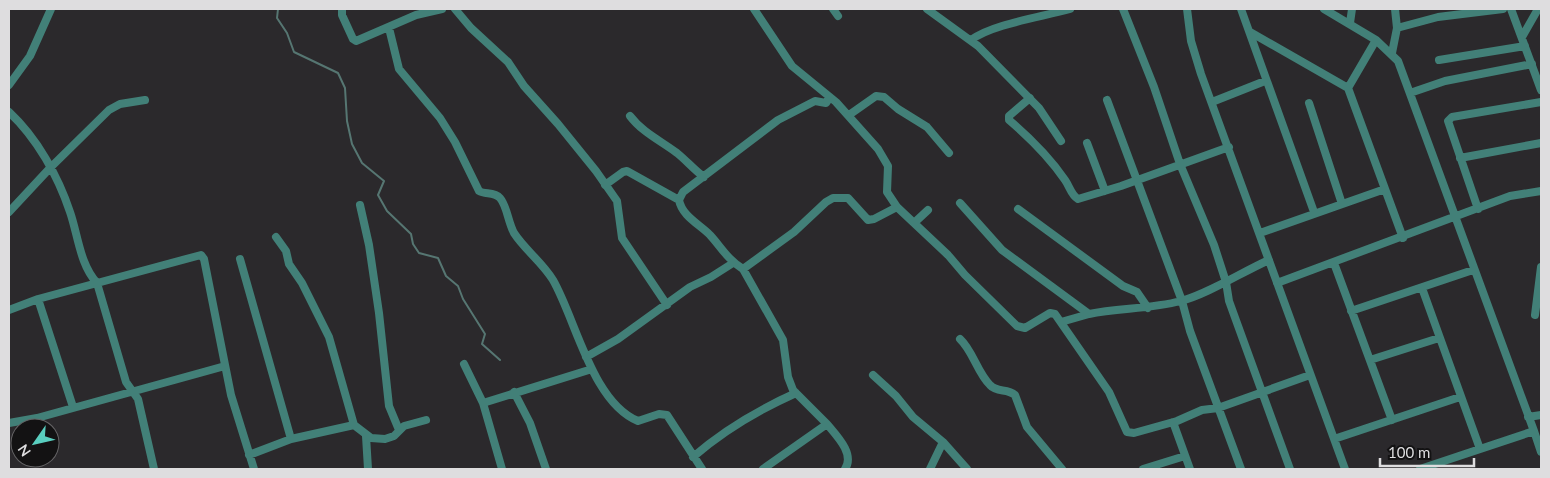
<svg xmlns="http://www.w3.org/2000/svg" width="1550" height="478" font-family="Lato,sans-serif">
<rect width="100%" height="100%" fill="#2b292c"/>
<g fill="none" stroke-linecap="round" stroke-linejoin="round">
<path stroke="#567672" stroke-width="2" d="M278 9 277 18 287 33 294 52 338 73 345 88 347 121 352 144 362 163 384 181 378 195 387 211 411 234 413 244 419 253 438 258 446 276 458 286 463 299 485 334 482 344 500 360"/>
<path stroke="#428078" stroke-width="8" d="M342 9V15L353 39 356 41 416 15 442 9
M455 9 471 28 508 62 524 86 558 124 596 171 617 201 622 238 667 305
M754 9 792 66 836 102 878 149 888 166 887 192 897 207 948 255 965 275 1017 326 1025 328 1050 313 1055 314 1109 392 1127 432 1134 433 1177 421 1202 410 1218 408 1310 375
M833 9 838 16
M927 9 978 46 1039 108 1061 141
M1123 9 1154 87 1180 164 1214 245 1226 282 1229 301 1290 469
M1187 9 1191 41 1201 74 1345 469
M1241 9 1314 212
M1324 9 1376 40 1398 61 1534 431 1420 469
M1511 9 1541 90
M1350 23 1352 9
M389 28 399 69 440 118 455 142 479 191C485 195 494 191 500 198 507 206 508 222 514 233 525 250 542 262 553 280 576 320 592 402 638 421L659 414 667 415 702 469
M1397 28 1438 17 1503 9
M1250 32 1348 88
M1522 37 1538 9
M971 40C992 24 1042 17 1070 9
M1376 40 1348 88 1403 238
M1392 53 1397 28 1395 9
M1439 60 1525 46
M9 85 30 56 51 9
M1410 93 1445 81 1532 64
M1030 98 1009 116V120C1030 138 1050 158 1065 180 1070 187 1071 195 1078 199L1121 186 1229 147
M1107 100 1182 301 1190 331 1241 469
M1212 102 1265 81
M1309 103 1342 204
M9 112C37 138 58 176 70 212 78 235 80 265 97 283L126 382 138 399 154 469
M849 115 876 96 884 97 898 109 927 127 949 153
M630 116C642 132 661 141 677 153 687 161 694 170 704 177
M1087 143 1105 191
M1460 158 1541 143
M605 185 623 172 627 171 679 200
M960 203 1002 250 1089 314C1119 308 1150 309 1181 301 1208 294 1242 272 1269 260
M360 205 369 245 379 313 389 406 399 430
M1018 209 1123 286 1137 292 1148 308
M1478 209 1448 121 1452 117 1541 102
M9 212 50 168 109 110 120 104 145 100
M914 223 928 210
M1260 233 1385 189
M276 237 286 251 289 264 302 283 329 337 354 425
M240 259 291 439
M1334 263 1392 420
M743 269C728 260 721 247 710 235 699 224 682 216 679 200L683 192 778 120 815 101 826 103 830 97
M1277 283 1510 196 1541 191
M1422 288 1480 449
M38 299 73 407
M9 310 38 299 201 255 204 259 231 395 254 469
M1351 311 1473 270
M1535 315 1541 267
M1061 322 1089 314
M960 339C973 351 977 372 990 385 997 393 1007 388 1015 395L1027 427 1062 469
M586 357 618 339 690 287 711 277 733 263
M1370 360 1439 338
M464 364 483 403 502 469
M873 375 896 396 913 417 943 442 930 469
M514 392 530 423 546 469
M483 403 592 369
M1528 417 1541 415
M1173 422 1190 469
M9 423 37 418 225 366
M827 424C837 436 855 454 845 469
M1534 431 1541 452
M366 436 368 469
M1334 439 1460 397
M943 442 967 469
M249 455 291 439 354 425 371 438 385 439 394 436 404 426 426 420
M693 457C724 430 758 410 796 393
M763 469 827 424 793 390 788 377 783 340 743 269 794 232 826 202 833 198H848L868 220 874 219 897 207
M1143 469 1185 456"/>
</g>
<rect width="1550" height="478" fill="none" stroke="#dedddf" stroke-width="20"/>
<g transform="translate(35 443) rotate(236)"><circle r="24" fill="#131213" stroke="#646365"/>
<path d="M0-4L9 19L0 12L-9 19Z" fill="#59cebf"/>
<text y="-8" font-size="14" font-weight="bold" text-anchor="middle" fill="#dedddf">N</text>
</g>
<path d="M1380 458v8h94v-8" fill="none" stroke="#dedddf" stroke-width="2.5"/>
<text x="1388" y="458" font-size="15" fill="#dedddf" stroke="#131213" stroke-width="4" paint-order="stroke">100 m</text>
</svg>
